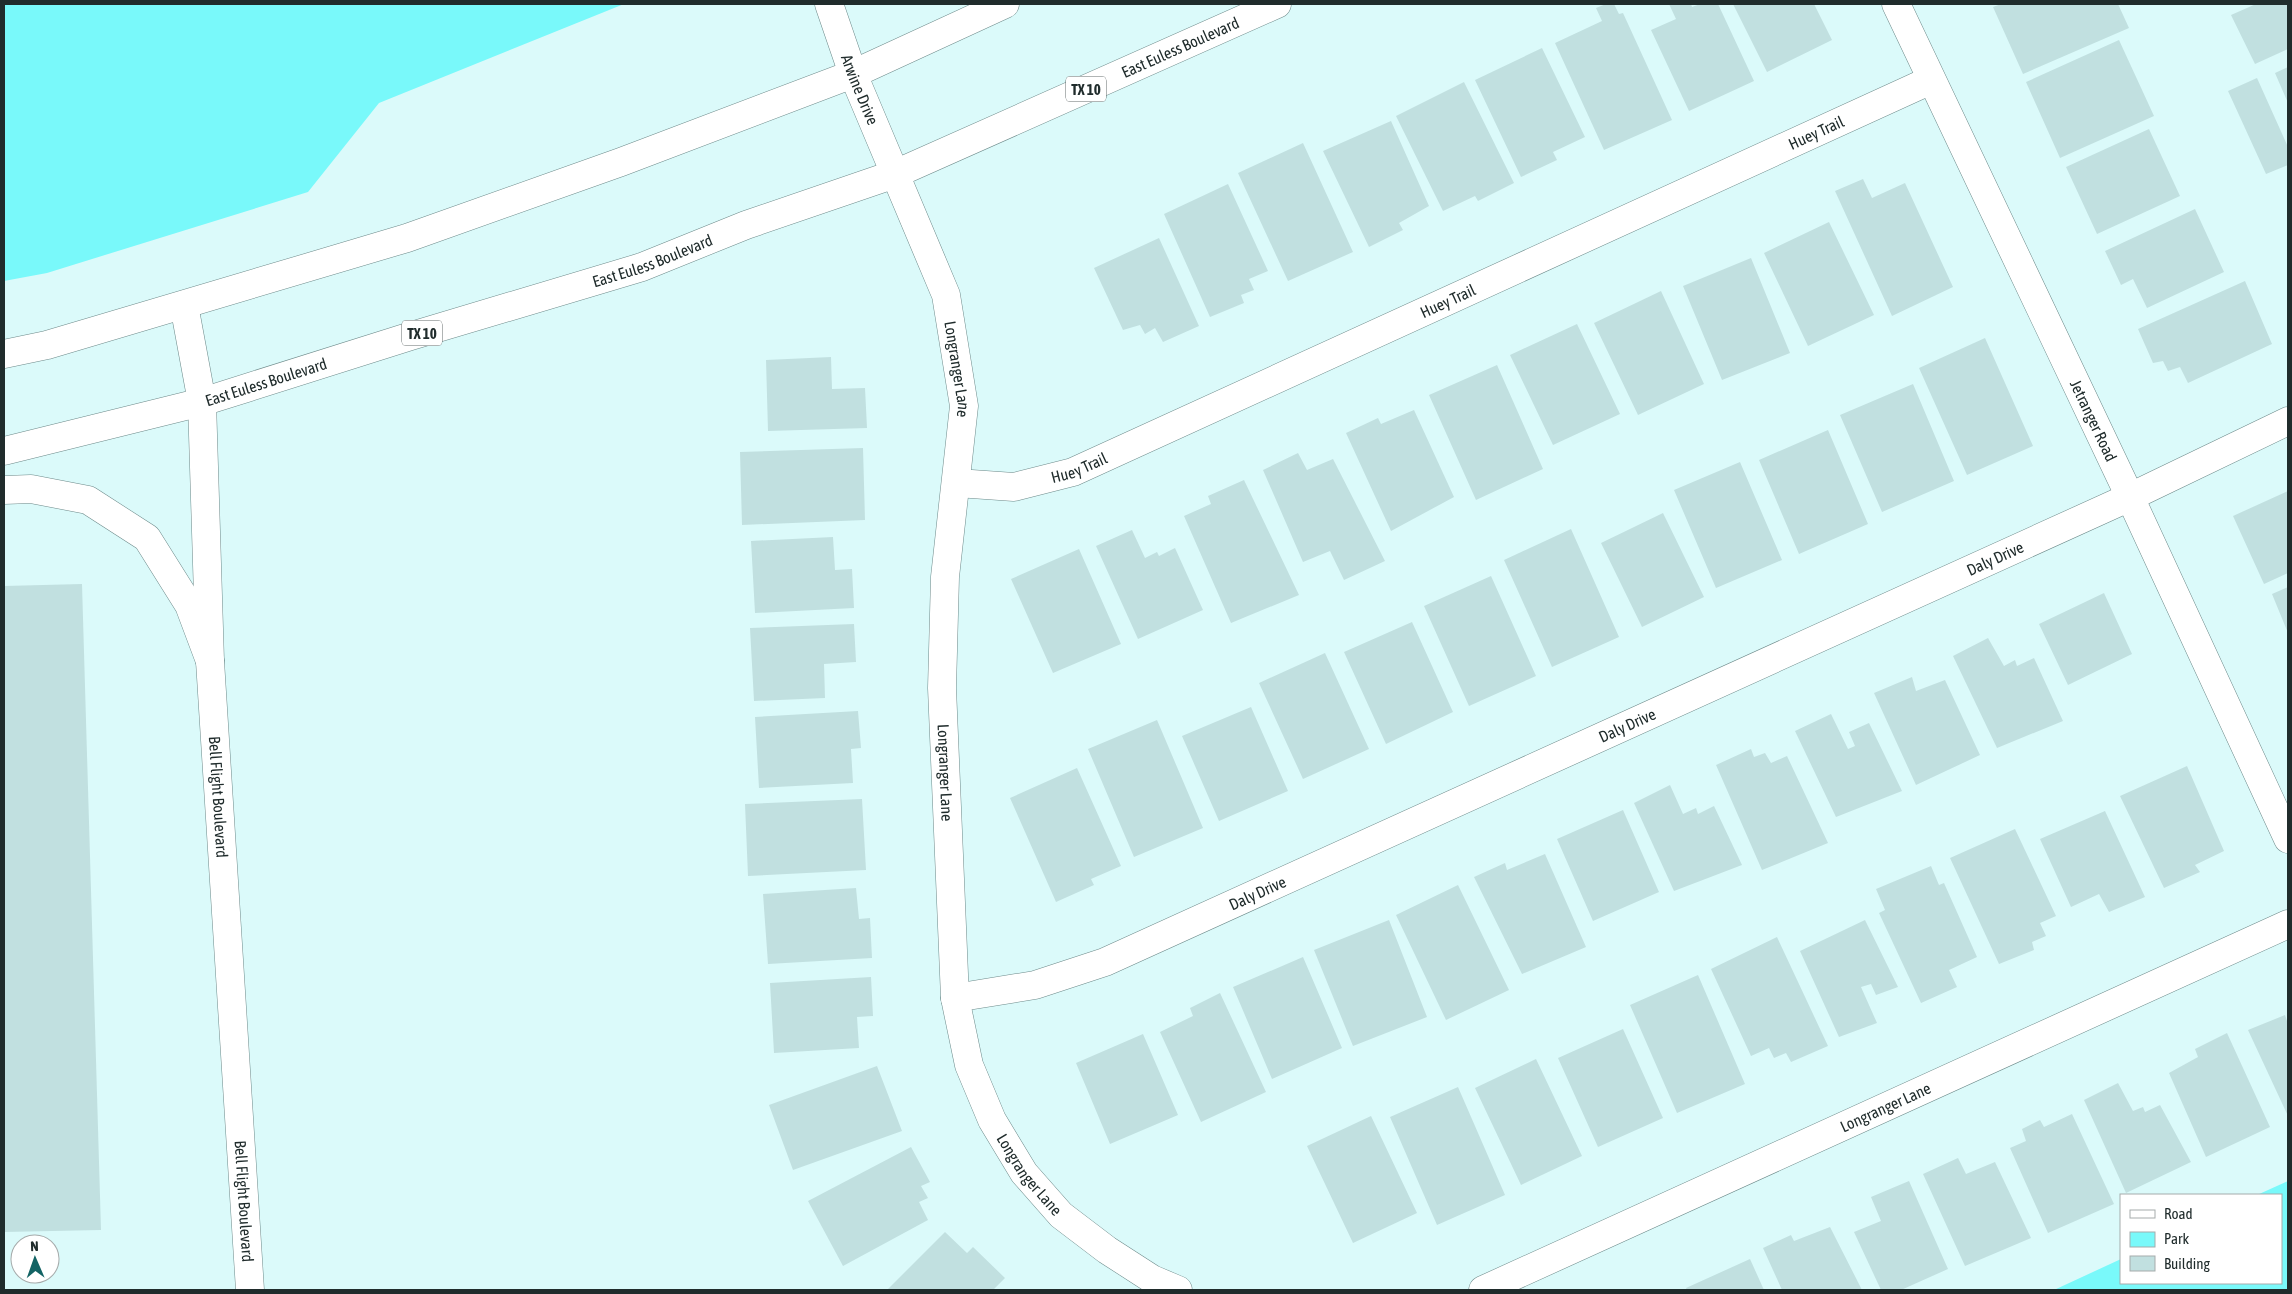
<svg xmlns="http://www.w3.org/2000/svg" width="2292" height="1294" font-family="'Asap Condensed',sans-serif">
<rect width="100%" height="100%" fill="#dbfafa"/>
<path fill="#79f9fa" d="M4 4H624L379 103 308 192 47 273 4 281Z
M2288 1181V1290H2054L2121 1259V1283H2281V1195H2257Z"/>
<path fill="#c1e0e0" d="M1606 4H1614L1619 14 1623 13 1672 120 1604 150 1555 43 1602 21 1596 8Z
M1669 4H1691L1692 7 1700 4H1718L1754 81 1689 111 1651 30 1676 19Z
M1733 4H1814L1832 40 1767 72Z
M2001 4H2118L2129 28 2023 74 1993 7Z
M2256 4H2288V49L2255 64 2231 15Z
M2119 40 2154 116 2060 158 2026 82Z
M1542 48 1585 137 1553 152 1557 160 1521 177 1475 80Z
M2288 67V103L2275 73Z
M2257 78 2288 147V165L2266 174 2228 91Z
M1464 82 1514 183 1478 201 1475 196 1443 211 1396 116Z
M1391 121 1429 206 1399 223 1403 230 1369 247 1323 151Z
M2149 129 2180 196 2097 234 2066 167Z
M1303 143 1353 252 1288 281 1238 173Z
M1863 179 1872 198 1905 183 1953 287 1892 316 1835 191Z
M1228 184 1268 271 1249 279 1254 290 1241 295 1244 303 1210 317 1164 214Z
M2195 209 2224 272 2147 308 2133 279 2121 285 2105 251Z
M1829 222 1874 315 1808 346 1764 253Z
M1159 238 1199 326 1163 342 1155 328 1145 334 1140 325 1123 330 1094 268Z
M1751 258 1790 353 1722 380 1683 286Z
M2245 281 2272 344 2188 383 2180 367 2168 371 2163 361 2153 363 2138 329Z
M1661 291 1704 384 1638 415 1594 323Z
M1577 324 1620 414 1553 445 1510 355Z
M1985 338 2033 446 1967 475 1919 368Z
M831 357 832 389 865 388 867 428 768 431 766 360Z
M1497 365 1543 469 1476 500 1429 395Z
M1913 384 1954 481 1882 512 1840 415Z
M1414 410 1454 497 1391 531 1346 433 1378 418 1381 424Z
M1828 430 1868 524 1799 554 1759 460Z
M863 448 865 520 742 525 740 452Z
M1298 453 1307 470 1333 459 1385 561 1344 580 1330 551 1303 562 1263 470Z
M1740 462 1782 560 1716 588 1674 490Z
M1244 480 1299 595 1231 623 1184 516 1211 504 1208 496Z
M2288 491V573L2264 584 2233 516Z
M1663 513 1704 597 1642 627 1601 543Z
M1571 529 1619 637 1552 667 1504 560Z
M1132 530 1145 558 1157 552 1159 556 1175 548 1203 610 1138 639 1096 546Z
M833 537 835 570 852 569 854 608 755 613 751 541Z
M1079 549 1121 644 1053 673 1011 579Z
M1491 576 1536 676 1469 706 1424 606Z
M82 584 101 1230 4 1232V586Z
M2288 587V633L2272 594Z
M2104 593 2132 654 2068 685 2039 624Z
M1412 622 1453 712 1386 744 1344 652Z
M854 624 856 662 824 664 825 698 754 701 750 628Z
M1988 638 2004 666 2015 660 2017 666 2034 658 2063 721 1997 748 1953 656Z
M1325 653 1369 749 1303 779 1259 683Z
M1912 677 1916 691 1945 680 1980 755 1916 785 1874 693Z
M1251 707 1288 791 1219 821 1182 736Z
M858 711 861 748 851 749 853 783 759 788 755 717Z
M1831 714 1848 749 1855 746 1849 732 1869 723 1902 791 1836 817 1795 731Z
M1157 720 1203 828 1134 857 1088 749Z
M1751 749 1754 757 1765 753 1771 763 1787 756 1828 843 1762 870 1716 765Z
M2187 766 2224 851 2195 865 2200 872 2164 888 2120 796Z
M1077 768 1121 866 1091 879 1094 885 1056 902 1010 798Z
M1670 785 1683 814 1696 808 1698 814 1714 806 1742 865 1674 891 1634 803Z
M862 799 866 870 748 876 745 804Z
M1623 810 1659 892 1593 921 1557 839Z
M2105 811 2145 897 2109 912 2099 894 2071 907 2040 839Z
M2015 829 2056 916 2040 923 2046 936 2032 942 2034 950 1999 964 1950 858Z
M1545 854 1586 947 1522 974 1474 877 1505 863 1507 870Z
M1931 866 1939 885 1944 883 1977 957 1949 970 1957 987 1921 1003 1879 913 1885 910 1876 889Z
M1458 885 1509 990 1446 1020 1396 915Z
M856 888 859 919 870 918 872 958 768 964 763 894Z
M1389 920 1427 1017 1353 1046 1314 950Z
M1865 920 1898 987 1876 995 1871 984 1861 987 1877 1023 1839 1037 1800 951Z
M1777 937 1828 1046 1791 1062 1786 1053 1774 1058 1769 1048 1751 1056 1711 969Z
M1303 957 1342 1048 1272 1079 1233 987Z
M1698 975 1745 1084 1677 1113 1630 1005Z
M871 977 873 1016 857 1017 859 1048 774 1053 770 983Z
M1220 993 1266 1092 1201 1122 1160 1032 1193 1016 1190 1008Z
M2285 1015 2288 1024V1116L2248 1030Z
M1623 1029 1663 1118 1598 1147 1558 1058Z
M2227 1033 2270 1127 2206 1157 2169 1073 2198 1057 2195 1049Z
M1143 1034 1178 1115 1110 1144 1076 1063Z
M1536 1059 1582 1156 1521 1185 1475 1088Z
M877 1066 902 1131 793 1170 769 1105Z
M2118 1083 2133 1111 2143 1107 2145 1112 2160 1105 2191 1162 2126 1193 2084 1100Z
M1458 1087 1505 1195 1437 1225 1390 1117Z
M2072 1114 2114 1204 2048 1233 2010 1148 2026 1141 2022 1129 2040 1120 2044 1127Z
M1371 1116 1417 1213 1353 1243 1307 1146Z
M911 1147 930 1182 921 1186 928 1198 919 1202 928 1220 843 1266 808 1201Z
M1958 1158 1966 1174 1995 1162 2031 1238 1965 1266 1923 1174Z
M1909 1181 1948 1269 1901 1290H1881L1854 1232 1881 1221 1871 1197Z
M1830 1227 1862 1290H1782L1763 1248 1791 1235 1794 1241Z
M945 1232 967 1253 973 1247 1005 1278 993 1290H887Z
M1750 1259 1764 1290H1687L1686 1288Z"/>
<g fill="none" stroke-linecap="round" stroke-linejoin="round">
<defs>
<g id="minor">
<path id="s1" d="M829 4 853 74 946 295 964 406 945 577 942 688 955 998 969 1065 992 1120 1024 1173 1061 1215 1107 1250 1152 1279 1178 1290"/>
<path id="s2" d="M1896 4 2130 497 2288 839"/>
<path id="s3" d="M184 305 202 402 210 661 250 1290"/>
<path id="s4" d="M957 483 1014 487 1073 472 1931 80"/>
<path id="s5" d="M955 998 1035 985 1105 962 2130 497 2288 421"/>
<path id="s6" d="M1483 1290 2288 924"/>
</g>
<g id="major">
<path d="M4 354 47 345 407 238 621 162 853 74 1005 4"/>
<path id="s7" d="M4 451 202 402 411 336 642 267 746 225 895 174 1277 4"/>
<path d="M4 490 31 489 88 500 147 538 189 605 210 661"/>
</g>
</defs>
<use href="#minor" stroke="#6d8a8a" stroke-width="29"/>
<use href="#major" stroke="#6d8a8a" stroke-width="29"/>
<use href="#minor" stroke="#fff" stroke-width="28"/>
<use href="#major" stroke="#fff" stroke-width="28"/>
</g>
<g text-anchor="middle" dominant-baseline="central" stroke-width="5" stroke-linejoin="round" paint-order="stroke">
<g fill="#fff" stroke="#636b6b" stroke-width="1">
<rect x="1066" y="76.5" width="40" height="25" rx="4"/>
<rect x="402" y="320.5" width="40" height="25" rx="4"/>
</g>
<g font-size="15" font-weight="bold" fill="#202c2c">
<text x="1086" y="89">TX 10</text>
<text x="422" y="333">TX 10</text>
</g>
<g font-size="16" fill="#202c2c" stroke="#fff">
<text stroke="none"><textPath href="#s7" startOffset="1246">East Euless Boulevard</textPath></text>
<text stroke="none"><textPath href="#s1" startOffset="91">Arwine Drive</textPath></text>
<text stroke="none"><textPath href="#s4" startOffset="935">Huey Trail</textPath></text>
<text stroke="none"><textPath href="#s7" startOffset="676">East Euless Boulevard</textPath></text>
<text stroke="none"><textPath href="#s4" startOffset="530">Huey Trail</textPath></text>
<text stroke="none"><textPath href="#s1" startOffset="389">Longranger Lane</textPath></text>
<text stroke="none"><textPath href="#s7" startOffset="271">East Euless Boulevard</textPath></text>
<text stroke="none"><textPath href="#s2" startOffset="461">Jetranger Road</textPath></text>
<text stroke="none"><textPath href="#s4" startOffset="125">Huey Trail</textPath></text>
<text stroke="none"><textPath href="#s5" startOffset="1132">Daly Drive</textPath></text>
<text stroke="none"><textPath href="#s5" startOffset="728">Daly Drive</textPath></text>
<text stroke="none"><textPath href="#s1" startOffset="794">Longranger Lane</textPath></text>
<text stroke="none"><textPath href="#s3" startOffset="494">Bell Flight Boulevard</textPath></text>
<text stroke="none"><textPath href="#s5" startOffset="322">Daly Drive</textPath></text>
<text stroke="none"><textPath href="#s6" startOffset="442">Longranger Lane</textPath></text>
<text stroke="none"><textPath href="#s1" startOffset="1214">Longranger Lane</textPath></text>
<text stroke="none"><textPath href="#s3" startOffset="899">Bell Flight Boulevard</textPath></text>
</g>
</g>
<rect width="2292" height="1294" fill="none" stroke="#202c2c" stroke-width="10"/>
<rect x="2120" y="1194" width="162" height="90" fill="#ffffff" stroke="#a6abab"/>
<rect x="2130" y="1210" width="25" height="8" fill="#ffffff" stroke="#a6abab"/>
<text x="2164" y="1219" font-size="15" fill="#202c2c">Road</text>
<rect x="2130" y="1232" width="25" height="15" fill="#79f9fa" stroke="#a6abab"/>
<text x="2164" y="1244" font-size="15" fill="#202c2c">Park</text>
<rect x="2130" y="1256" width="25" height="15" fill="#c1e0e0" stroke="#a6abab"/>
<text x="2164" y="1269" font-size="15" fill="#202c2c">Building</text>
<g transform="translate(35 1259) rotate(358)"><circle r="24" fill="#ffffff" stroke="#a6abab"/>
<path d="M0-4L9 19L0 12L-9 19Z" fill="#136364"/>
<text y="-8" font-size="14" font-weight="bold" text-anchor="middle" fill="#202c2c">N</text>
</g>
</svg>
